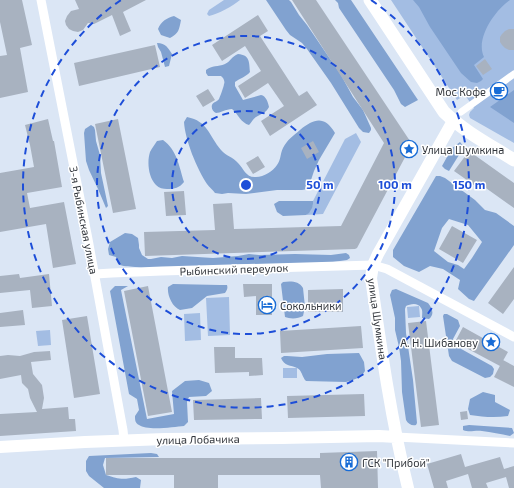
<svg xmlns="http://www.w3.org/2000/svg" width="514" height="488" font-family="'Exo 2',sans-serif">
<rect width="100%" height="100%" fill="#dbe6f5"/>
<path fill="#a3bde3" d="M224 0H240C233 6 218 14 209 16L207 14 209 10Z
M391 0H514V143L470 118 469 115 470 112 474 108 465 95 457 100Z
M356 133 361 142 323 214 306 215C310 212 313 206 313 201L345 139Z
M229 297 230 335 208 336 206 298Z
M419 306 420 317 408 318 407 307Z
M200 313 201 340 185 341 184 314Z
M50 330 51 345 38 346 36 331Z
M283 368H297V378H283Z"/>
<path fill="#81a2d0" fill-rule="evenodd" d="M266 0H289L291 2 299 15 307 25 341 75 353 97 363 110 371 128V130L369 133 363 132 359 128 331 83 307 49 302 43 290 35 286 30Z
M335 0H351L418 100 405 107 401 104 394 90 339 8 338 3Z
M413 0H510C495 10 475 39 484 57L474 65 483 79 481 81 477 83 471 82 461 73 430 27 419 7Z
M174 16 181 20C179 30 179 33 170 38L161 35 158 29C161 21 167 18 174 16Z
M157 43C166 43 168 48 172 54L169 66 165 67 161 52 158 47Z
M238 54C250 55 249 62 250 72 246 77 240 78 235 82V86L243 100 261 95C266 96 268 102 269 107 266 113 261 114 256 117 253 119 251 123 249 125 241 123 238 114 232 109 226 109 220 113 216 113 213 112 211 108 212 105 213 102 217 102 219 99 220 97 224 86 224 84 225 82 224 80 223 78L221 76H208L206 73V70C212 65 218 67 225 64 230 62 232 56 238 54Z
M514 90V123L490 107Z
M187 117C208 121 209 136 221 150 226 156 233 157 238 163 244 169 246 178 256 177 264 177 273 171 277 165 281 160 280 154 283 148 287 140 293 136 300 130 314 119 324 115 335 133L319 160 314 171 308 189 302 190H277L246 194 228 193 222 194 215 193C213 190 209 187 207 184 197 169 185 140 184 122Z
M91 125 94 127 95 130 96 141 100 155 101 173 108 206 106 208 98 189 89 170 86 161 84 133 85 129Z
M163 140C177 150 179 166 184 182 179 188 175 189 167 189 163 189 159 188 156 185 148 177 147 161 150 152 152 148 155 144 157 141Z
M460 142 464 147 449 171 445 169 442 166 452 148Z
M436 176H440L445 178 475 200 485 210 496 213 514 226V245L474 301 469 299 458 289 460 280 443 269 430 266 419 272 404 266 393 257V250ZM449 219 468 225 482 242 472 258 464 269 458 265 448 262 434 251 442 228Z
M279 201H313V204L312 208 309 213 306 215 283 216 277 212 274 204Z
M125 233 132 234 138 238 139 245V248L142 255 148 259H151L161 257 172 258 182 256 213 258 238 256 249 254 259 255 295 254 331 255 346 253 349 255 350 258 347 260 333 262 269 266 245 264 231 265 145 269C142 268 138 267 135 267 128 266 123 267 118 264L116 257 109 255 108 249 110 242Z
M283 282C291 281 299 281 303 288L305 307 303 316C298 319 290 319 285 317L281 284Z
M173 284 220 285H227C228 288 227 290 225 293L207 296 192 308 180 310C172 307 167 295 168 287Z
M115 286H128L121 290 147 419 174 414 172 391 185 381 199 380 209 383 212 391 206 396 189 397 187 402 188 422 184 426C174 427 147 431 139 425 135 423 135 420 135 416L139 410 137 399 129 394 110 291Z
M396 289 428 303C432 308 435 314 429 319L422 318C422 315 423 310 421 308 418 302 410 304 406 306L405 309 406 333 413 380 417 423 416 425C412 426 408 424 406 420L402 392 401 361 399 347 395 330V318L390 295 392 290Z
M444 314H447L458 320 460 326 453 339 454 345 492 366 494 369 493 374 490 377 485 378 452 361 449 356 443 316Z
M359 353 364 362 365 371C361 378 353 380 346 382L306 381C302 377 302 370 297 368 291 365 284 366 281 358L284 356H287L302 357 327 354Z
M483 392 495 395V402L510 410 508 416C495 418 483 417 470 415L468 409 470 399Z
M469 425 512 428 514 433 510 436C501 434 491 432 482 431 474 430 470 433 463 430V426Z
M151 453 157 454 159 457 105 458 103 465 106 475C118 479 123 480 136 477L141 480 140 488H104L89 476 86 471V461L89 456Z"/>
<path fill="#a8b2c0" d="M0 0H22L32 45 20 48 28 92 0 98V56L7 55 0 22Z
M75 0H146L123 12 131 31 120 36 112 15 94 24 88 23 83 30 78 32 73 31 69 29 66 25 65 21 67 16 71 11 79 9Z
M292 0H316L412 144 357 248 355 249 145 256 144 232 215 230 213 204 232 203 234 229 341 226 384 143Z
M258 15 268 31 260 36 299 96 307 91 317 105 270 136 261 121 284 106 268 83 245 98 238 86 261 71 245 46 222 61 212 45Z
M509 29H514V50H509L505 48 502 45 500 42V37L502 34 505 31Z
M155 45 160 67 79 86 74 63Z
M485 59 492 69 483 75 476 66Z
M208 89 215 100 203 107 196 96Z
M48 119 53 141H54L62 187 27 193 30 208 64 202 76 264 53 268 46 224 0 232V173L34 167 30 145 25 125Z
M118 119 136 209 113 213 95 124Z
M313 141 319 152 307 159 301 148Z
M469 151 514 183V208L476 181 474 185 454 171Z
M258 156 265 167 253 174 246 163Z
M184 191 186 215 166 216 164 192Z
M452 226 477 240 463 263 439 249Z
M514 267V299L503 314 488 303Z
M19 274 20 278 49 274 52 306 32 308 30 290 0 293V276Z
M243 284H272V315H256V296L244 297Z
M148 286 172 412 148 416 124 291Z
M343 289V312H308V290Z
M23 310 25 325 0 327V313Z
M87 316 100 394 74 398 62 320Z
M426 321 439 425 421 427 408 323Z
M361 326 363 348 281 353 280 331Z
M463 327 508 352 500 366 455 342Z
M214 347H235V358H262L263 375 249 376V372L215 373Z
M50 351 51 360 31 362 33 374 42 385 44 398 42 409 68 407 69 419H75L76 431 0 436V414L37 412 30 398 28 389 22 383 21 375 0 379V356L8 355 20 356 34 352Z
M503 360 514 366V387L494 377Z
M364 394 365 416 288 418 287 396Z
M261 398 262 419 194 420 193 400Z
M467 411 468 419 461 420 460 412Z
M377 451 378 488H321L320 475H218V488H174V475H106V458H320V453Z
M461 454 465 467 500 457 504 469 514 466V488H509L506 477 486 483 488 488H472L468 474 446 481 448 488H434L427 464Z"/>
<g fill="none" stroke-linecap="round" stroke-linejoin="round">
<path stroke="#fff" stroke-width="7" d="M461 112 514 74"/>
<path stroke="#fff" stroke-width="9" d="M41 0 88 239 123 430 124 440
M95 274 112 273 162 271 373 265 387 269 514 337
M396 437 514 443"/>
<path stroke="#fff" stroke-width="12" d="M0 447 85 442 165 439 282 438 379 436 396 437
M408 488C391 419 381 348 371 278L373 265 378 254 453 121"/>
<path stroke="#fff" stroke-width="13" d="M370 0 444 112C465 132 490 145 514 160"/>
</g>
<g fill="none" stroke="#1d4ed8" stroke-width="2" stroke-dasharray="7 5">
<circle cx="246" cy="185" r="74"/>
<circle cx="246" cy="185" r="149"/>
<path d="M371 0A223 223 0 1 1 121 0"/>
</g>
<defs>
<symbol id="cafe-ring" viewBox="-11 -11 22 22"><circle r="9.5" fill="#fff" stroke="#186cd6" stroke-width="1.5"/><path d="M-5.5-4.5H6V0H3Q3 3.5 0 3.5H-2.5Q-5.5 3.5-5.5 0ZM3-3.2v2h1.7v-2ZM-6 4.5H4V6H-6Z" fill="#186cd6"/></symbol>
<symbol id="sight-ring" viewBox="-11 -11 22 22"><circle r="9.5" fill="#fff" stroke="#186cd6" stroke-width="1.5"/><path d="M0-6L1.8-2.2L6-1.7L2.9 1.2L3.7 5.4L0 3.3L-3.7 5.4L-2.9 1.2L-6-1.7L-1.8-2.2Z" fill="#186cd6"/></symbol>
<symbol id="hotel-ring" viewBox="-11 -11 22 22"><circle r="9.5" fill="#fff" stroke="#186cd6" stroke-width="1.5"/><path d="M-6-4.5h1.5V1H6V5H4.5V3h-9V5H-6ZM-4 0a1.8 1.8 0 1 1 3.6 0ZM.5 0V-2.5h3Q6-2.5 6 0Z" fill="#186cd6"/></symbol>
<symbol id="building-ring" viewBox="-11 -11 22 22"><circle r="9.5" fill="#fff" stroke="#186cd6" stroke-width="1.5"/><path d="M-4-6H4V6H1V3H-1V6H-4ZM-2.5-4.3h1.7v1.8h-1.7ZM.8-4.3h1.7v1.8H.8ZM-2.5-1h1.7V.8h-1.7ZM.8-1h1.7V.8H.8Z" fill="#186cd6"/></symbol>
</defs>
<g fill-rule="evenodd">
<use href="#cafe-ring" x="489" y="81" width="20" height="20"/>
<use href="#sight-ring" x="399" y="139" width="20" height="20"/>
<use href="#hotel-ring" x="257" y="295" width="20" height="20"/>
<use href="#sight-ring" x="481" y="332" width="20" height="20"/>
<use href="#building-ring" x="339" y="452" width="20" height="20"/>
</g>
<g text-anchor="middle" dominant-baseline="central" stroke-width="3" stroke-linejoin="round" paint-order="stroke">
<g font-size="11" fill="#33373d" stroke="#fff" text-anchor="start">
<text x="486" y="91" text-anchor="end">Мос Кофе</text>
<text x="422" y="149">Улица Шумкина</text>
<text x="280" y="305">Сокольники</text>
<text x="478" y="342" text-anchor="end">А. Н. Шибанову</text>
<text x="362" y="462">ГСК "Прибой"</text>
</g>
<g font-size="11" fill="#33373d" stroke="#fff">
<text transform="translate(84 220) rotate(79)">3-я Рыбинская улица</text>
<text transform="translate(234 269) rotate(-2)">Рыбинский переулок</text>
<text transform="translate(378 319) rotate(82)">улица Шумкина</text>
<text transform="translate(198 439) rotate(-1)">улица Лобачика</text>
</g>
</g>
<circle cx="246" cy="185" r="6" fill="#1d4ed8" stroke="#fff" stroke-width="2"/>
<g font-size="12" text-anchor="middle" font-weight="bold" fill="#1d4ed8" stroke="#fff" stroke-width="3" stroke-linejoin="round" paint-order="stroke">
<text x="320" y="189">50 m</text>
<text x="395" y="189">100 m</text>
<text x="469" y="189">150 m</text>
</g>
</svg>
